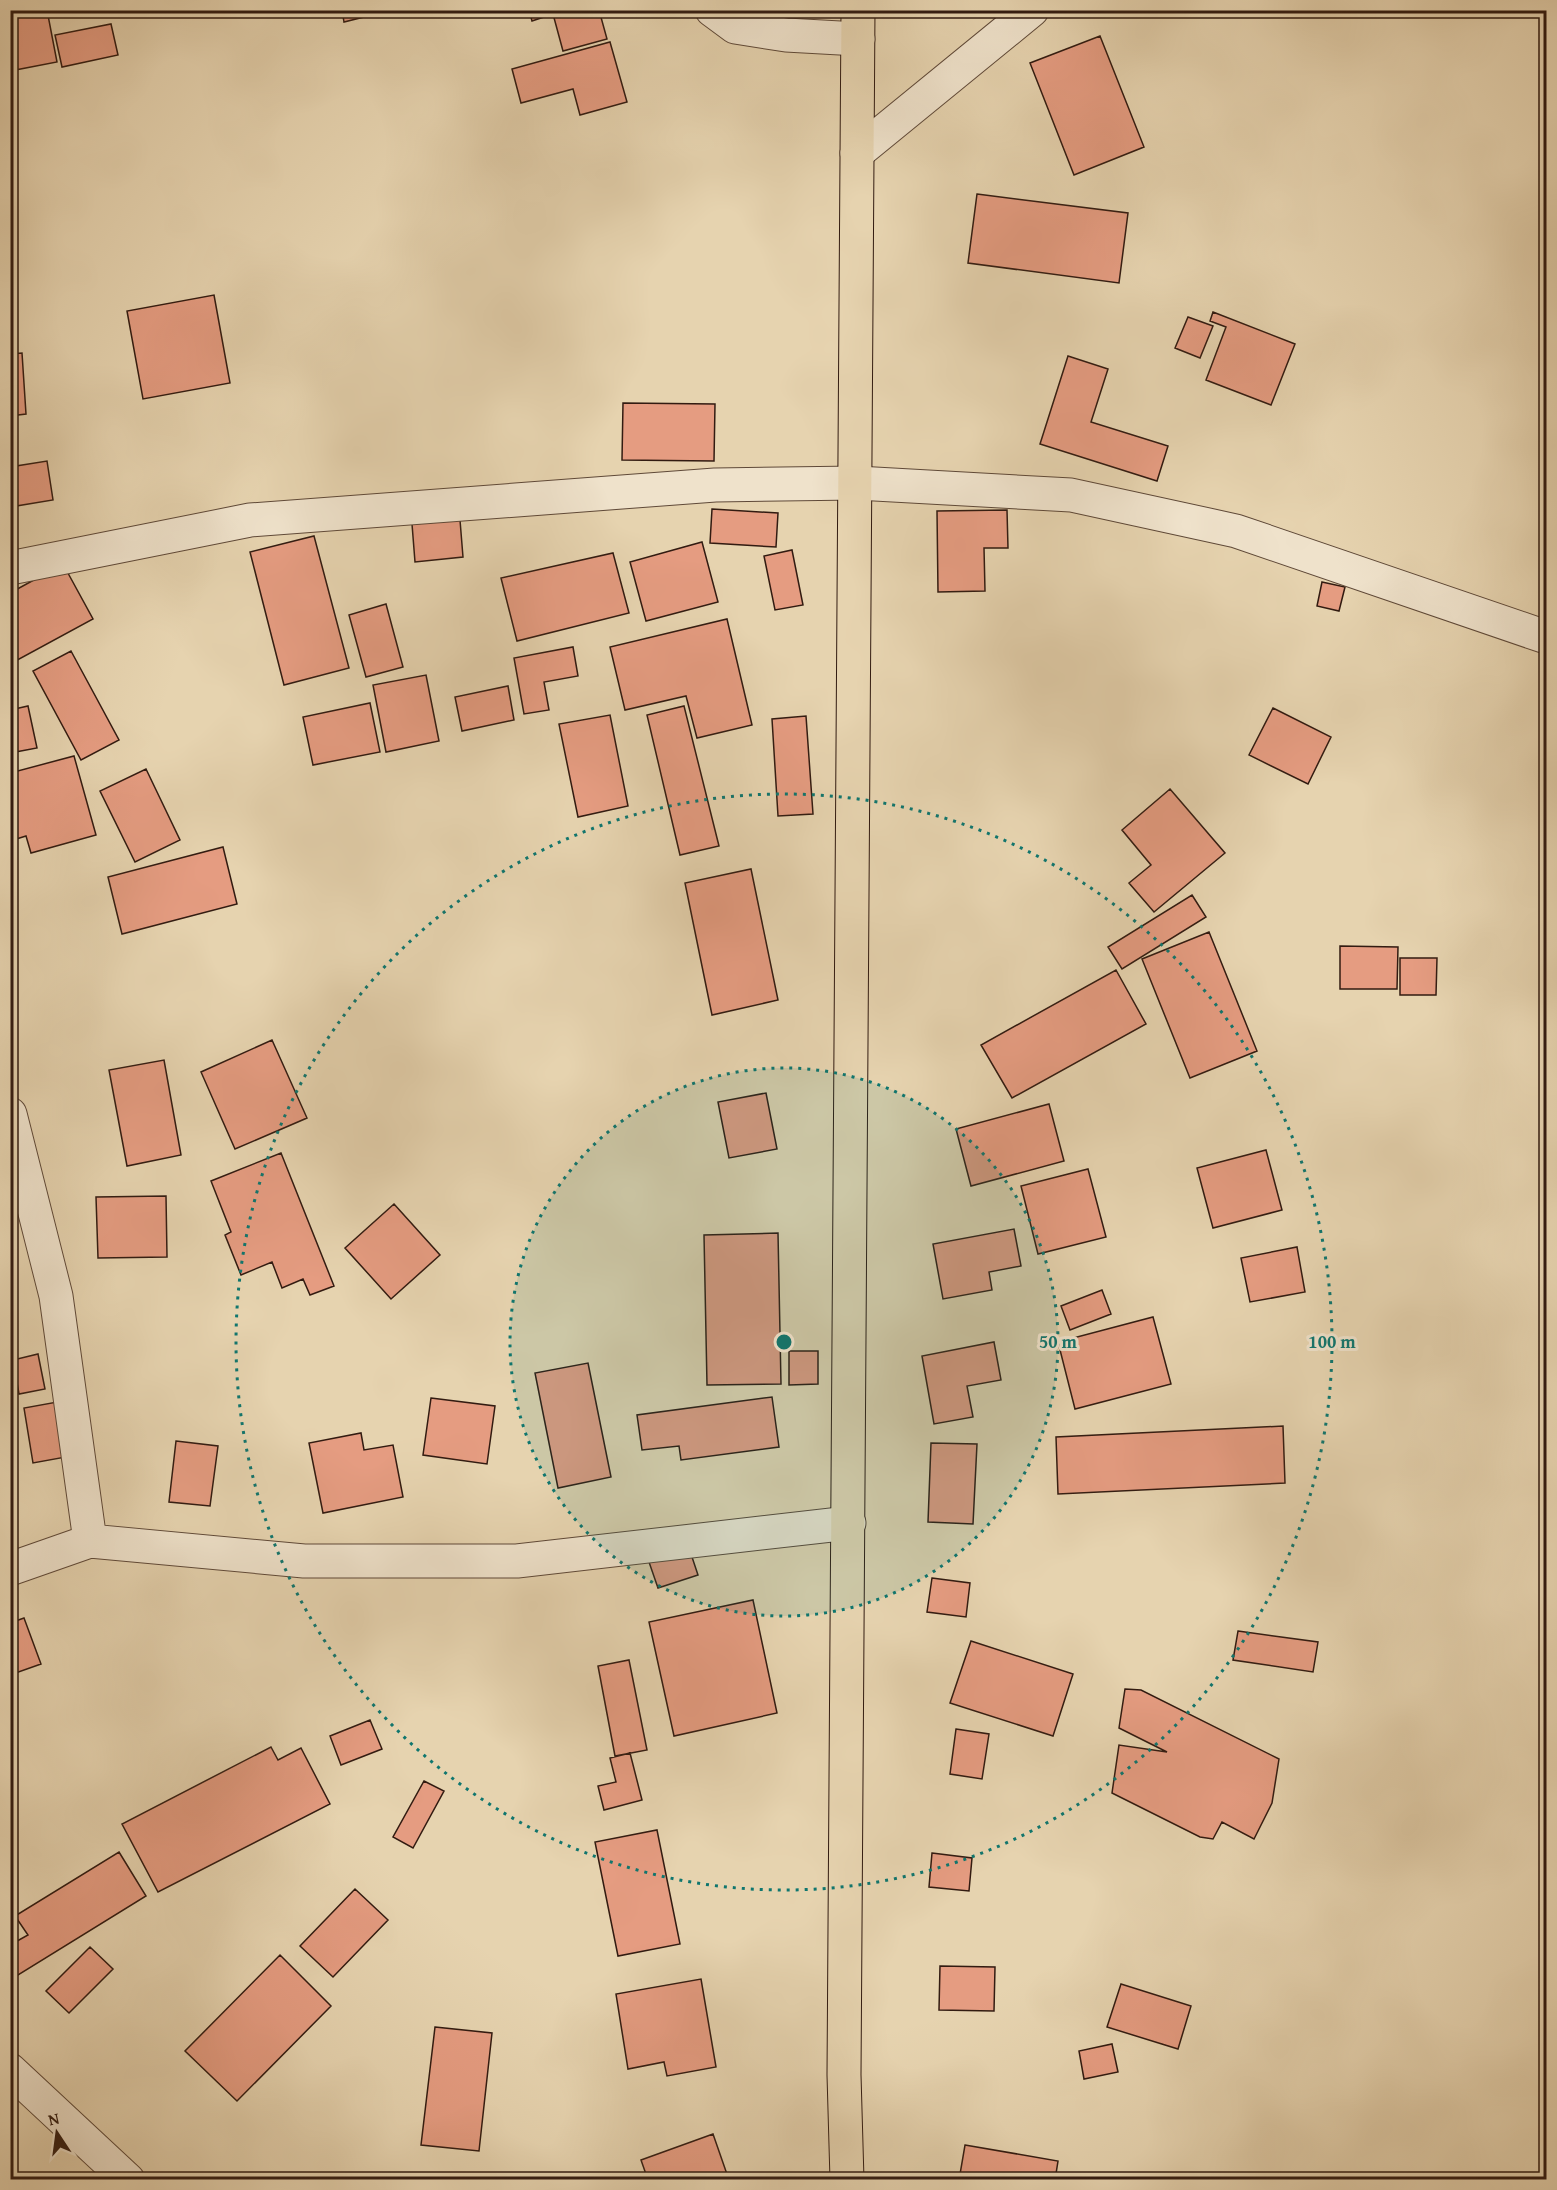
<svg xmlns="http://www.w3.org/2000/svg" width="1557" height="2190" font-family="'Gentium Book Plus',serif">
<rect width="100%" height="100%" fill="#e6d3af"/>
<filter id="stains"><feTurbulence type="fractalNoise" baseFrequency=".00333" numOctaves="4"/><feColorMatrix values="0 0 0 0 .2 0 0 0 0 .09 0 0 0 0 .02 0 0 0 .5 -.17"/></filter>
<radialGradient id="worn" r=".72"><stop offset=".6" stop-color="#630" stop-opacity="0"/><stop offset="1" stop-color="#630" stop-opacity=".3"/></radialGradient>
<path fill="#e59c81" stroke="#321b11" stroke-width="1.5" d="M10 10H47L57 62 10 71Z
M342 10H392L344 22Z
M529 10H599L607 39 563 51 553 14 532 21Z
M111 24 118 55 62 67 55 35Z
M1100 36 1144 147 1074 175 1030 63Z
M610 42 627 102 580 115 573 89 521 103 512 69Z
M977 194 1128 213 1119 283 968 263Z
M214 295 230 383 143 399 127 311Z
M1213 312 1295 344 1271 405 1206 380 1226 327 1210 321Z
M1188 317 1213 326 1200 358 1175 348Z
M22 353 26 414 10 416V354Z
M1068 356 1108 369 1091 422 1168 446 1157 481 1040 444Z
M623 403 715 404 714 461 622 460Z
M47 461 53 500 10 507V467Z
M712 509 778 513 776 547 710 543Z
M1007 510 1008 548H984L985 591 938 592 937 511Z
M460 520 463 557 415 562 412 524Z
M314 536 349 668 284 685 250 552Z
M702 542 718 602 646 621 630 562Z
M792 550 803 605 775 610 764 556Z
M613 553 629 613 517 641 501 578Z
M63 564 93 619 10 664V593Z
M1322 582 1345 587 1339 611 1317 606Z
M386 604 403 667 366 677 349 615Z
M727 619 752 725 697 738 686 696 625 710 610 647Z
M573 647 578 676 544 682 549 710 524 714 514 658Z
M71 651 119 740 81 760 33 671Z
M426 675 439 741 386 752 373 685Z
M508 686 514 720 462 731 455 697Z
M370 703 380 752 313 765 303 717Z
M28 706 37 748 10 753V710Z
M684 706 719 846 680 855 647 715Z
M1273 708 1331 737 1308 784 1249 755Z
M610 715 628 806 578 817 559 724Z
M806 716 813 814 778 816 772 719Z
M74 756 96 835 31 853 26 836 10 841V773Z
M146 769 180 840 135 862 100 791Z
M1170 789 1225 853 1154 912 1129 883 1151 865 1122 830Z
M223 847 237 904 122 934 108 877Z
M751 869 778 1000 712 1015 685 883Z
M1192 895 1206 917 1122 969 1108 947Z
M1209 932 1257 1051 1190 1078 1142 959Z
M1340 946 1398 947 1397 989H1340Z
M1400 958H1437L1436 995H1400Z
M1116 970 1146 1024 1012 1098 981 1045Z
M272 1040 307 1118 235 1149 201 1072Z
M164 1060 181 1155 127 1166 109 1070Z
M766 1093 777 1149 729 1158 718 1102Z
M1049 1104 1064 1161 971 1186 956 1129Z
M1266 1150 1282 1210 1213 1228 1197 1168Z
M281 1153 334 1286 310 1295 303 1279 282 1288 272 1262 241 1275 225 1235 231 1232 211 1181Z
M1088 1169 1106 1237 1038 1254 1021 1186Z
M166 1196 167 1257 98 1258 96 1197Z
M394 1204 440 1255 391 1299 345 1248Z
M1014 1229 1021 1266 989 1272 992 1290 943 1299 933 1244Z
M778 1233 781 1384 707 1385 704 1235Z
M1297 1247 1305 1292 1250 1302 1241 1258Z
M1102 1290 1111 1314 1070 1330 1061 1306Z
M1153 1317 1171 1384 1075 1409 1058 1342Z
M994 1342 1001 1380 967 1386 973 1417 934 1424 922 1356Z
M789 1351H818V1384L789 1385Z
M38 1354 45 1389 19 1394 13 1360Z
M588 1363 611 1477 558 1488 535 1373Z
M772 1397 779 1447 681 1460 679 1446 642 1450 637 1415Z
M431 1398 495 1406 487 1464 423 1455Z
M57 1402 66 1457 33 1463 24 1408Z
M1283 1426 1285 1483 1058 1494 1056 1437Z
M361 1433 364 1450 393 1445 403 1497 323 1513 309 1443Z
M176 1441 218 1446 210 1506 169 1502Z
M931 1443 977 1444 973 1524 928 1522Z
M10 1462 15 1474 10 1476Z
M689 1548 698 1575 658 1588 649 1562Z
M932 1578 970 1583 966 1617 927 1612Z
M753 1600 777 1713 674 1736 649 1622Z
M24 1618 41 1664 10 1675V1623Z
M1238 1631 1318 1642 1313 1672 1233 1660Z
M971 1641 1073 1674 1053 1736 950 1703Z
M629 1660 647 1750 615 1756 598 1666Z
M1125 1689 1141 1690 1279 1759 1272 1803 1254 1839 1222 1822 1213 1839 1200 1837 1112 1793 1119 1745 1167 1752 1119 1728Z
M370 1720 382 1749 341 1765 330 1736Z
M956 1729 989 1734 982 1779 950 1774Z
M271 1747 278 1760 301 1748 330 1804 158 1892 122 1824Z
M630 1753 642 1800 604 1810 598 1786 616 1782 610 1758Z
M424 1781 444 1791 413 1848 393 1837Z
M657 1830 680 1944 618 1956 595 1842Z
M119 1852 146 1896 10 1980V1945L28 1935 15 1916Z
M932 1853 972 1858 969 1891 929 1887Z
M355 1889 388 1920 333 1977 300 1946Z
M90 1947 113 1969 69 2013 46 1991Z
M280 1955 331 2006 237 2101 185 2051Z
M940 1966 995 1967 994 2011 939 2010Z
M701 1979 716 2067 667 2076 664 2062 628 2069 616 1994Z
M1121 1984 1191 2006 1178 2049 1107 2027Z
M435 2027 492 2033 479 2151 421 2145Z
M1112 2044 1118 2072 1084 2079 1079 2051Z
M713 2134 729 2180H648L641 2160Z
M965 2145 1058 2161 1055 2180H959Z"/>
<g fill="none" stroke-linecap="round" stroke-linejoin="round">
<defs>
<path id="minor" d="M712 10 735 27 786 35 858 39
M857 153 1032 10
M10 568 250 520 715 485 857 483 1071 495 1236 531 1546 637
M10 1114 56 1296 90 1541 304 1561H517L849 1523
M10 1569 90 1541
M10 2070 128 2180"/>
<path id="major" d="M847 2180 844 2075 858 10"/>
</defs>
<use href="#minor" stroke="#5f4938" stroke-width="35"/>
<use href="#major" stroke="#321b11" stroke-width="35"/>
<use href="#minor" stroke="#efe2cb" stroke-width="33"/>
<use href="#major" stroke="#e6d3af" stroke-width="33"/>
</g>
<circle cx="784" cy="1342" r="274" fill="#0f766e" fill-opacity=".12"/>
<g fill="none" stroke="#0f766e" stroke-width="3" stroke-dasharray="3 6">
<circle cx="784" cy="1342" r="274"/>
<circle cx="784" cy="1342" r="548"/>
</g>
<circle cx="784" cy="1342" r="9" fill="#0f766e" stroke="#efe2cb" stroke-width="3"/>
<g font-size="18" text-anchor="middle" font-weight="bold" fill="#0f766e" stroke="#efe2cb" stroke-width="6" stroke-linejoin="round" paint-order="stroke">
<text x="1058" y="1348">50 m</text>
<text x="1332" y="1348">100 m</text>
</g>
<rect width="1557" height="2190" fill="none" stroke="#e6d3af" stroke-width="36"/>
<rect x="12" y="12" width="1533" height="2166" fill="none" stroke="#321b11" stroke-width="3"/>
<rect x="18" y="18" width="1521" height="2154" fill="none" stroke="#321b11" stroke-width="1.5"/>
<g transform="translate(57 2133) rotate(347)" stroke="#efe2cb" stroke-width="4.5" paint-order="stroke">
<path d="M0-4.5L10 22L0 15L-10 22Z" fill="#321b11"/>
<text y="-9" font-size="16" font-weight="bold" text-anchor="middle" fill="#321b11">N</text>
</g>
<rect width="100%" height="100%" filter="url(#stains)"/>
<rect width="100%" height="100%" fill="url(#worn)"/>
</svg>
